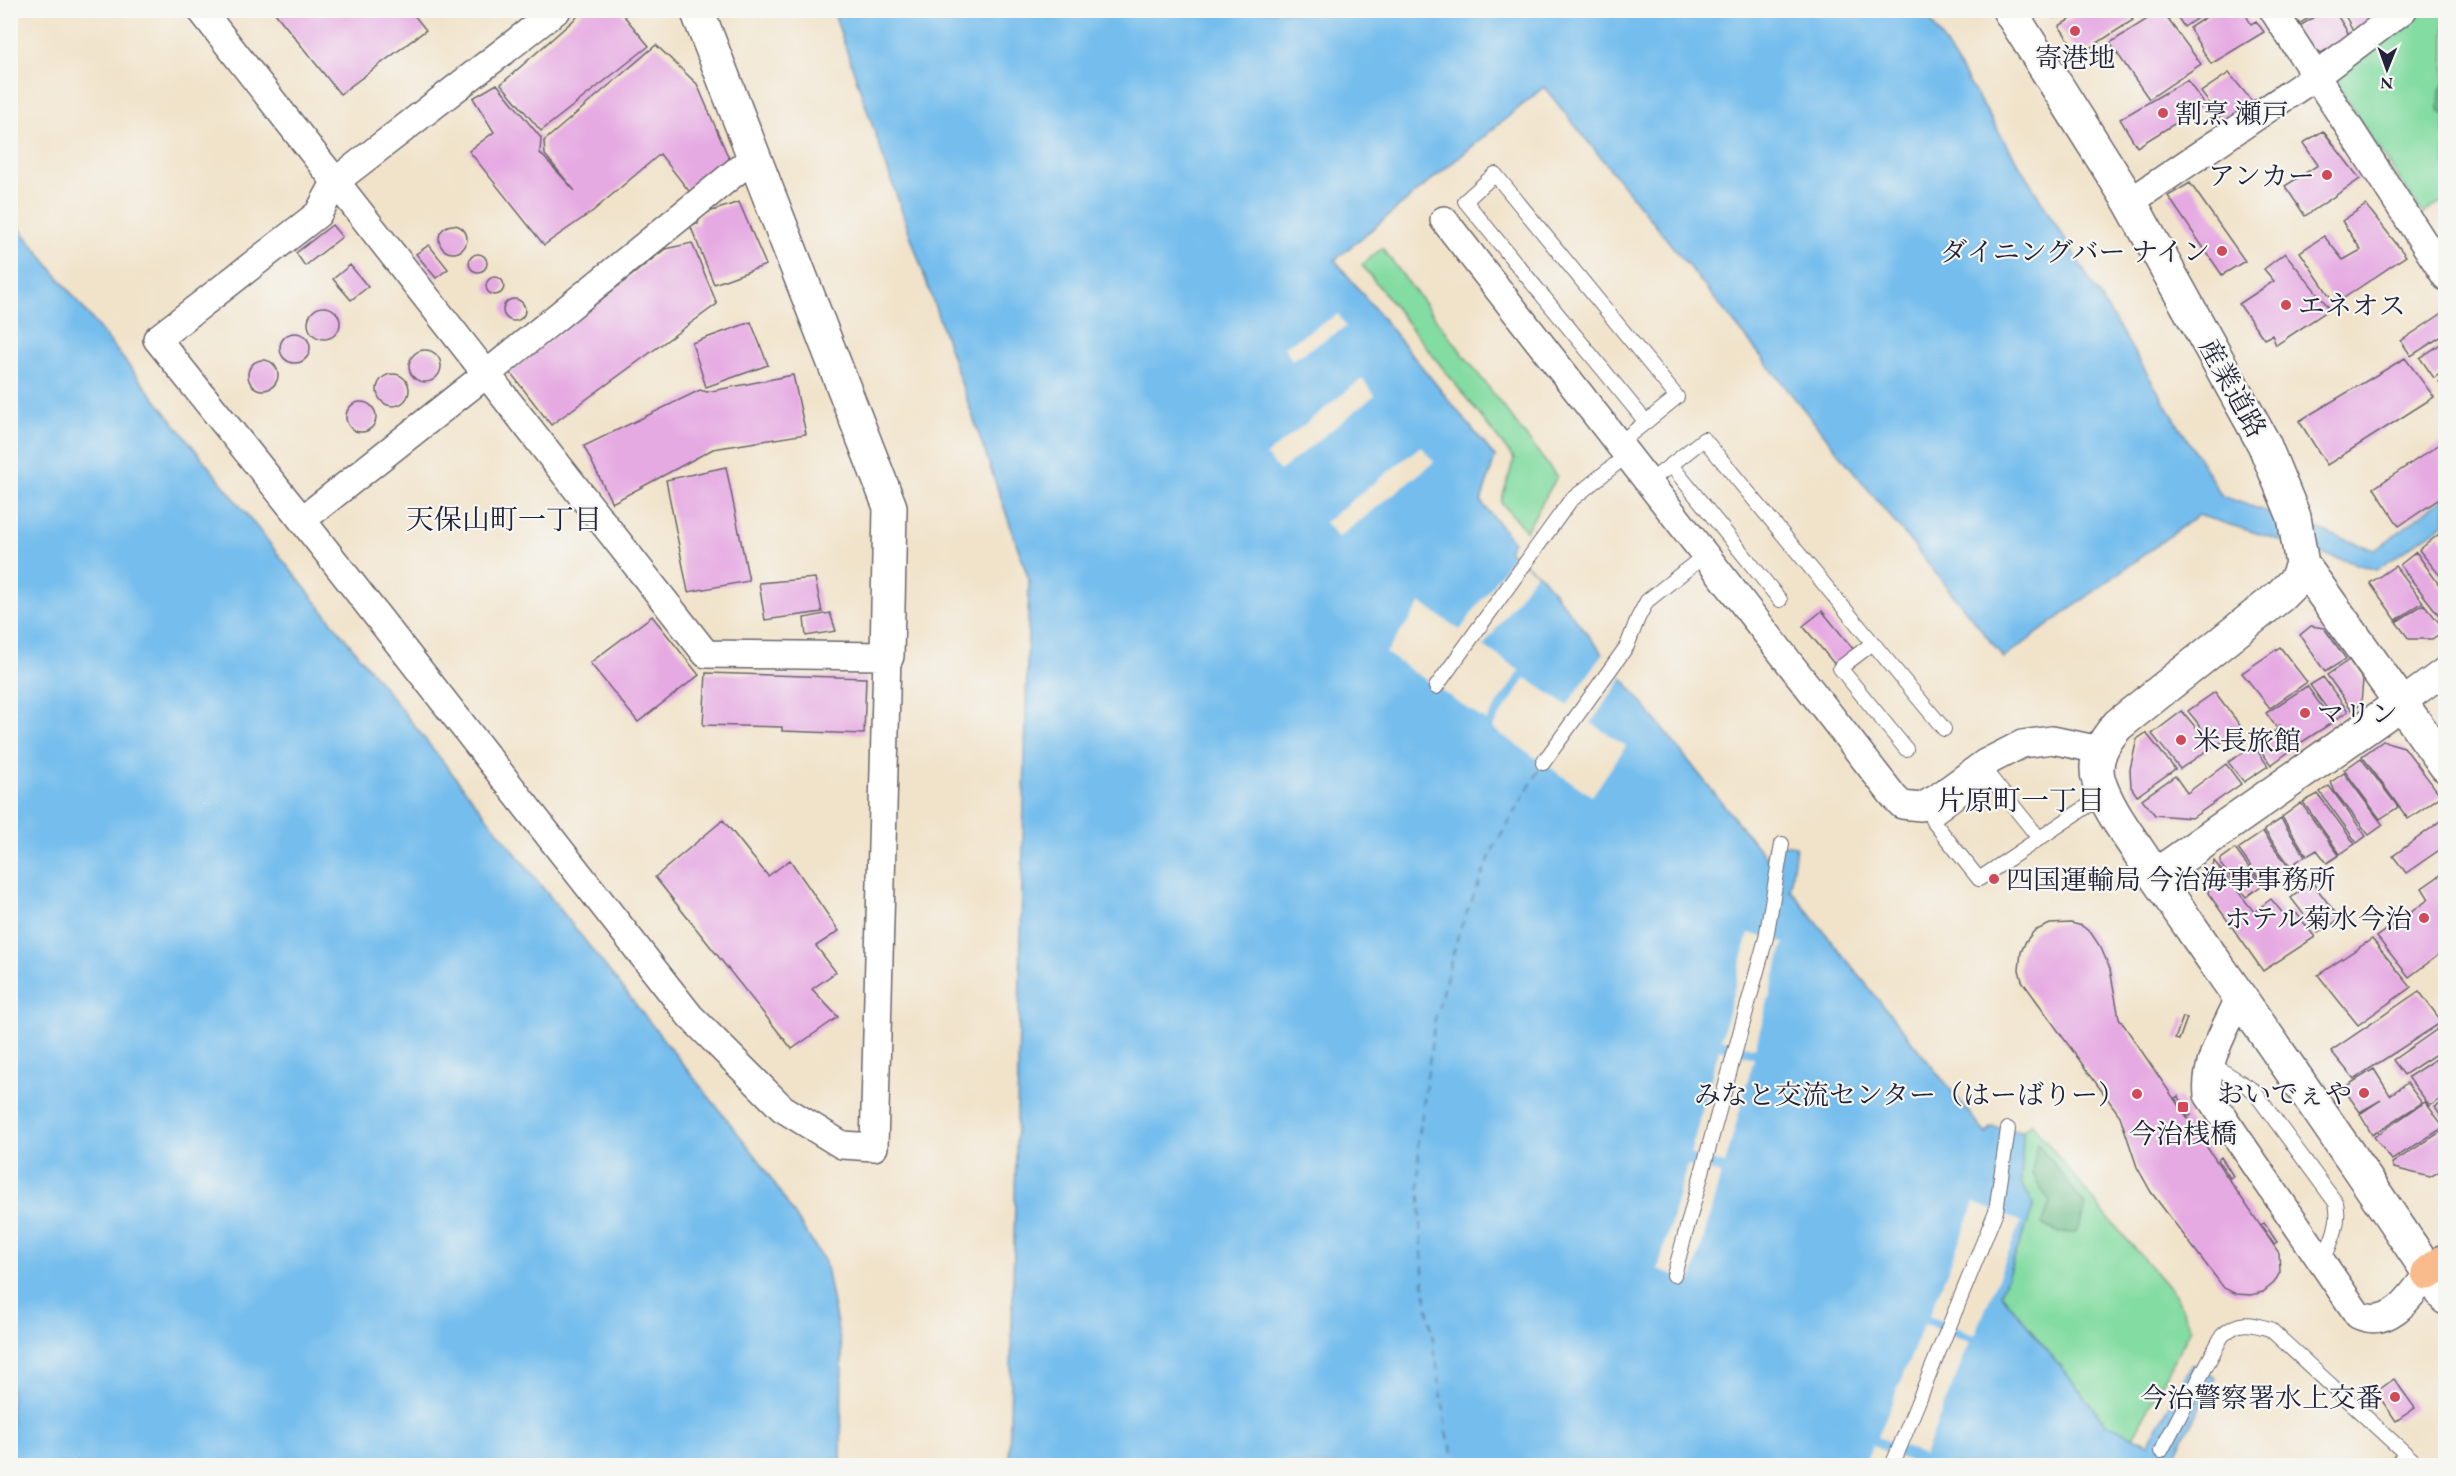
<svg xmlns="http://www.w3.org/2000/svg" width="2456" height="1476" font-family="'EB Garamond','Noto Serif JP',serif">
<rect width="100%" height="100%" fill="#f6f6f2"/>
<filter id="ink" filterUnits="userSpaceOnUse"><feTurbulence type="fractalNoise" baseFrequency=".0167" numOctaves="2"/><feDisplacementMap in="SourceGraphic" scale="12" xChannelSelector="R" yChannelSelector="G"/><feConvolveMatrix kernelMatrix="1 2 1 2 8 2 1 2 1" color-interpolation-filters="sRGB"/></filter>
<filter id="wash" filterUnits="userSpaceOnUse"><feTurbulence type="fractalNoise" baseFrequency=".008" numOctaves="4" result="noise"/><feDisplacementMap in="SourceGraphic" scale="24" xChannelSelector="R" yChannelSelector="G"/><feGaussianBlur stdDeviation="1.35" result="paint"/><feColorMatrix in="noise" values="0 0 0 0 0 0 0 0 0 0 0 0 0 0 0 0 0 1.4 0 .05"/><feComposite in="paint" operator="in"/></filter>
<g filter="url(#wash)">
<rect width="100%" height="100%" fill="#f1e3ca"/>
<path fill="#83dca1" stroke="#527f6e" stroke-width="1.5" d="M2424 11H2445V199L2423 214 2330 76Z
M1382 248 1557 477 1526 531 1501 502 1514 459 1362 265Z
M2031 1123 2103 1212 2176 1296 2191 1329 2133 1437 2106 1423 2001 1293 2034 1205 2021 1182 2023 1131Z"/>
<path fill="#6abc87" stroke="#466f61" stroke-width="1.5" d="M2445 82V116L2439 111 2440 90Z
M2037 1142 2085 1205 2083 1217 2076 1233H2060L2042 1225 2050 1202 2032 1174Z"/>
<path fill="#74bded" stroke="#4b7094" stroke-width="1.5" d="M833 11H1925L2222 496 2375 550 2445 497V523L2376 570 2198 515 2004 658 1544 87 1335 260 1495 457 1481 502 1513 541 1508 551 1541 576 1766 858 1770 843 1796 846 1790 889 1986 1134 1991 1127 2023 1131 2021 1182 2034 1205 2001 1293 2106 1423 2148 1444 2192 1364 2215 1378 2169 1465H1009L1029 580Z
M10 216 759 1160 825 1262 842 1351 841 1465H11Z"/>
<path fill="#f1e3ca" d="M1338 314 1346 327 1292 360 1284 347Z
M1362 379 1375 395 1280 471 1266 455Z
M1421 446 1434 462 1338 538 1325 522Z
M1513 556 1536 573 1484 646 1520 671 1486 721 1386 653 1421 603 1460 630Z
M1605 651 1624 675 1591 723 1626 746 1592 796 1492 728 1526 678 1567 705Z
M1749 933 1784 943 1755 1048 1721 1039Z
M1719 1049 1754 1058 1725 1164 1690 1154Z
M1687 1165 1721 1174 1692 1280 1658 1270Z
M1975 1203 2021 1222 1975 1335 1929 1316Z
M1924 1324 1970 1342 1924 1455 1878 1437Z
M1872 1446 1918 1465 1917 1466 1864 1465Z"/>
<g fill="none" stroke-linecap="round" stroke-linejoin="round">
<path stroke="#3f5879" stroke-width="1.5" stroke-dasharray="8 6" stroke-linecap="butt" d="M1457 1466 1448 1437 1423 1275 1418 1143 1435 1019 1459 932 1493 849 1540 768
M2151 1466 2158 1455
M2153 1466 2156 1460"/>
</g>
<g id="blocks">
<path fill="#e6aae2" d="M278 10H410L426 30 340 94 275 13Z
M445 10H466L457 17 450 15Z
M585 10H619L649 46 541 131 501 84Z
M2048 10H2065L2053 18Z
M2085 10H2127L2133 20 2079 55 2059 26Z
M2136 10H2152L2141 18Z
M2161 10 2201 64 2149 99 2110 43Z
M2173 10H2209L2184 27Z
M2217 10H2243L2251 24 2256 21 2264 32 2211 64 2189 28Z
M2290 10H2320L2299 24Z
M2325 10H2334L2350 36 2321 53 2308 50 2295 29Z
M2342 10H2386L2354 32Z
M656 45 697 84 730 161 692 195 660 154 593 211 544 245 469 151 494 132 473 98 497 84 541 138 540 153 575 191 545 155 544 141Z
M2229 73 2255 105 2226 126 2201 92Z
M2187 80 2205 105 2137 147 2120 119Z
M2323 131 2360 179 2305 216 2285 186 2318 165 2303 143Z
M2190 183 2245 261 2222 275 2168 196Z
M739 202 766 265 714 284 690 225 698 224 700 215Z
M2366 205 2406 256 2335 304 2300 252 2324 236 2343 260 2361 250 2342 221Z
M332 225 342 237 305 266 296 253Z
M439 239a14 14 0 1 1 28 0a14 14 0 1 1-28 0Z
M692 243 717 304 551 425 510 372 665 249Z
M429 245 448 269 436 278 416 254Z
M2285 253 2330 309 2276 345 2272 335 2264 339 2239 304 2274 281 2264 269Z
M469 263a9 9 0 1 1 18 0a9 9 0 1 1-18 0Z
M350 265 368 287 351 300 333 279Z
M486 286a9 9 0 1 1 18 0a9 9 0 1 1-18 0Z
M503 310a11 11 0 1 1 22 0a11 11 0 1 1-22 0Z
M308 323a16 16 0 1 1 32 0a16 16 0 1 1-32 0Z
M2444 312 2445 334 2411 356 2401 341Z
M751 322 768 365 706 387 692 343Z
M280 348a15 15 0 1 1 30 0a15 15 0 1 1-30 0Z
M2445 341V370L2434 378 2420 358Z
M409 366a16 16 0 1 1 32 0a16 16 0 1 1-32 0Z
M2405 358 2434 397 2327 465 2299 421Z
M248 375a15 15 0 1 1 30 0a15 15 0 1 1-30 0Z
M377 390a16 16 0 1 1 32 0a16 16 0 1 1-32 0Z
M793 375 806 434 713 449 612 503 584 446 700 390 707 392Z
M2445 377V391L2439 382Z
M346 417a15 15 0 1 1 30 0a15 15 0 1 1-30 0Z
M2443 442 2445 446V495L2399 526 2374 488Z
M726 467 749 581 688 592 666 480Z
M2439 534 2445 543V575L2442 578 2419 550Z
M2416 552 2445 593V623L2400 565Z
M2395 566 2423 602 2396 620 2370 583Z
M815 578 822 612 765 620 759 583Z
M2424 604 2445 630 2432 639H2409L2396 622Z
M1822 611 1854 650 1836 666 1803 626Z
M830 613 836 631 806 636 804 618Z
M652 616 699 675 638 722 590 663Z
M2311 626 2324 628 2346 659 2325 672 2300 635Z
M2280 647 2307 682 2270 708 2242 673Z
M2349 660 2363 680 2361 703 2352 710 2327 675Z
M706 673 866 678 864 734 782 731V727L703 725Z
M2323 677 2348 711 2335 720 2310 685Z
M2307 686 2333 722 2296 746 2280 725 2276 727 2266 713Z
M2215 692 2242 728 2216 746 2188 711Z
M2182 711 2212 747 2180 769 2152 734Z
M2279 728 2294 748 2271 765 2256 744Z
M2146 733 2175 769 2137 796 2131 787 2130 769 2137 739Z
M2383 741 2404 747 2441 796 2408 819 2362 756Z
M2254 746 2268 766 2244 782 2228 762Z
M2361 758 2398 807 2380 819 2344 770Z
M2226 764 2241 784 2192 818 2155 815 2142 799 2175 776 2187 793Z
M2344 773 2383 825 2369 835 2335 792 2331 782Z
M2329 786 2366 836 2357 843 2320 792Z
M2318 794 2355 844 2340 854 2303 802Z
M2301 803 2339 855 2327 863 2317 850 2307 856 2282 817Z
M2445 818V846L2406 873 2393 856Z
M2281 819 2305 856 2290 866 2264 830Z
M723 820 768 876 790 860 839 931 816 946 836 972 812 989 838 1017 792 1049 655 877Z
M2263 832 2288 866 2263 883 2238 849Z
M2235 849 2262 885 2246 897 2221 865V859Z
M2214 861 2254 912 2271 899 2285 916 2294 910 2315 937 2263 971 2208 893Z
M2445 872V950L2409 977 2377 937 2429 899 2422 888Z
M2312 882 2340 919 2318 933 2291 898Z
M2071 923 2082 926 2091 933 2101 948 2110 969 2119 1018 2279 1253 2280 1272 2274 1283 2263 1292 2251 1295 2236 1294 2224 1288 2151 1192 2137 1167 2120 1116 2022 981 2019 970 2021 952 2026 941 2034 931 2050 924Z
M2372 939 2411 987 2358 1025 2318 975Z
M2419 991 2442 1022 2354 1079 2331 1051Z
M2183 1017 2187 1018 2179 1040 2175 1039Z
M2445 1024V1048L2404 1075 2393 1060Z
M2445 1053V1096L2430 1106 2408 1077Z
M2374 1069 2390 1095 2407 1083 2422 1103 2372 1135 2360 1114 2381 1100 2360 1112 2343 1088Z
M2178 1096 2191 1115 2188 1117 2175 1098Z
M2445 1101V1123L2435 1107Z
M2425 1102 2444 1127 2392 1160 2374 1137Z
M2445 1129V1168L2430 1177 2394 1168 2392 1163Z
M2221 1157 2233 1176 2230 1178 2218 1160Z
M2264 1223 2277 1242 2274 1244 2261 1225Z
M2394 1379 2415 1408 2396 1421 2376 1392Z"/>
</g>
</g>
<g filter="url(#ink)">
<use href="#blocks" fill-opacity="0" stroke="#6a666d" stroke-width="1.5"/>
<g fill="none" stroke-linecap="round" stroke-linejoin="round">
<defs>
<path id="service" d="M1618 444 1646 422 1465 201 1495 174 1677 397 1646 422
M1671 465 1780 600
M1648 483 1704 439 1944 729
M1873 643 1840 668 1906 749
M1436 687 1570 501 1627 455
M1543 763 1627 646 1638 618 1647 601 1705 555
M2039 838 1990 777 1932 820 1979 879 2104 795
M2210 1063 2253 1090 2336 1203C2341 1223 2331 1242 2323 1261
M1674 1275 1766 938 1782 844
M2161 1451 2222 1336C2238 1320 2250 1323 2270 1329L2419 1466
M1892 1466 1996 1211 2008 1129
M2392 1466 2401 1460H2413"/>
<path id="minor" d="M201 10C370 224 539 438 706 654L887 656 874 1147 842 1145 782 1108 690 1016 302 520 157 339 318 214 336 181 557 10
M2273 10 2446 277
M2130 202 2316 76 2403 10
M1444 220 1894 797 1902 805 1921 807 1937 798 1985 763 2022 744 2052 740 2100 750
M302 520 489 372 754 157
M2401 703 2446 670
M2240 996C2227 1027 2204 1061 2208 1095L2358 1315C2390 1330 2412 1295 2428 1273"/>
<path id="tertiary" d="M697 10 890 507 887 656
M2009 10 2130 202 2264 444 2294 517 2302 564 2446 766
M2302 564 2296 580 2280 596 2118 725C2104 741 2092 759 2099 782 2107 806 2123 828 2137 849 2163 888 2190 926 2217 965 2295 1075 2371 1186 2446 1298
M2155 876 2401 703"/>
<path id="primary" d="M2428 1273 2446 1260"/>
</defs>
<use href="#service" stroke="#6a666d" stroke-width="16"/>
<use href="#minor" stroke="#6a666d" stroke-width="30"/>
<use href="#tertiary" stroke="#6a666d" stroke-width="36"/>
<use href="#primary" stroke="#6a666d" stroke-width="36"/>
<use href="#service" stroke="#fff" stroke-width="14"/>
<use href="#minor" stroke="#fff" stroke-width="27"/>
<use href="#tertiary" stroke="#fff" stroke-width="33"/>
<use href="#primary" stroke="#fabb8c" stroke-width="33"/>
</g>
</g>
<g fill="#d1495b" stroke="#f6f6f2" stroke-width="2">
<circle cx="2075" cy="31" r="6"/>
<circle cx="2163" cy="113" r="6"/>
<circle cx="2327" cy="175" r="6"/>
<circle cx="2222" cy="251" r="6"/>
<circle cx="2286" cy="305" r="6"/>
<circle cx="2305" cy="713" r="6"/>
<circle cx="2181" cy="740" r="6"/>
<circle cx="1994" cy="879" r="6"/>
<circle cx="2424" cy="918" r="6"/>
<circle cx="2364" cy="1093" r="6"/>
<circle cx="2137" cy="1094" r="6"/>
<rect x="2177" y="1101" width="12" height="12" rx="3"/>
<circle cx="2395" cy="1397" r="6"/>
</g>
<g text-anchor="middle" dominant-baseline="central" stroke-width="4.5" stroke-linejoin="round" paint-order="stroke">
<g font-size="27" fill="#22223b" stroke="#f6f6f2" text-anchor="end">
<text x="2075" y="57" text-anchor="middle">寄港地</text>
<text x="2175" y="113" text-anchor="start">割烹 瀬戸</text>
<text x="2315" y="175">アンカー</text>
<text x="2210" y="251">ダイニングバー ナイン</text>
<text x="2298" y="305" text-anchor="start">エネオス</text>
<text x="2317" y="713" text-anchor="start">マリン</text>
<text x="2193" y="740" text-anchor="start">米長旅館</text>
<text x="2006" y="879" text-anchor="start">四国運輸局 今治海事事務所</text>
<text x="2412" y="918">ホテル菊水今治</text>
<text x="2352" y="1093">おいでぇや</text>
<text x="2125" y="1094">みなと交流センター（はーばりー）</text>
<text x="2183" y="1133" text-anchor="middle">今治桟橋</text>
<text x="2383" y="1397">今治警察署水上交番</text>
</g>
<g font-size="27" fill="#22223b" stroke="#f6f6f2">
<text transform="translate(2233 388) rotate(61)">産業道路</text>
</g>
<g font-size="28" fill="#22223b" stroke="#f6f6f2">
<text x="504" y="519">天保山町一丁目</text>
<text x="2021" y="800">片原町一丁目</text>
</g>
</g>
<rect width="2456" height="1476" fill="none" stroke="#f6f6f2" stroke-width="36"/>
<g transform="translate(2387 69) rotate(181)" stroke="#f6f6f2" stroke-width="4.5" paint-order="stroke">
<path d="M0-4.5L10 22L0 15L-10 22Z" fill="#22223b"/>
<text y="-9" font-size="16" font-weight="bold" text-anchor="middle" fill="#22223b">N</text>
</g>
</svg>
